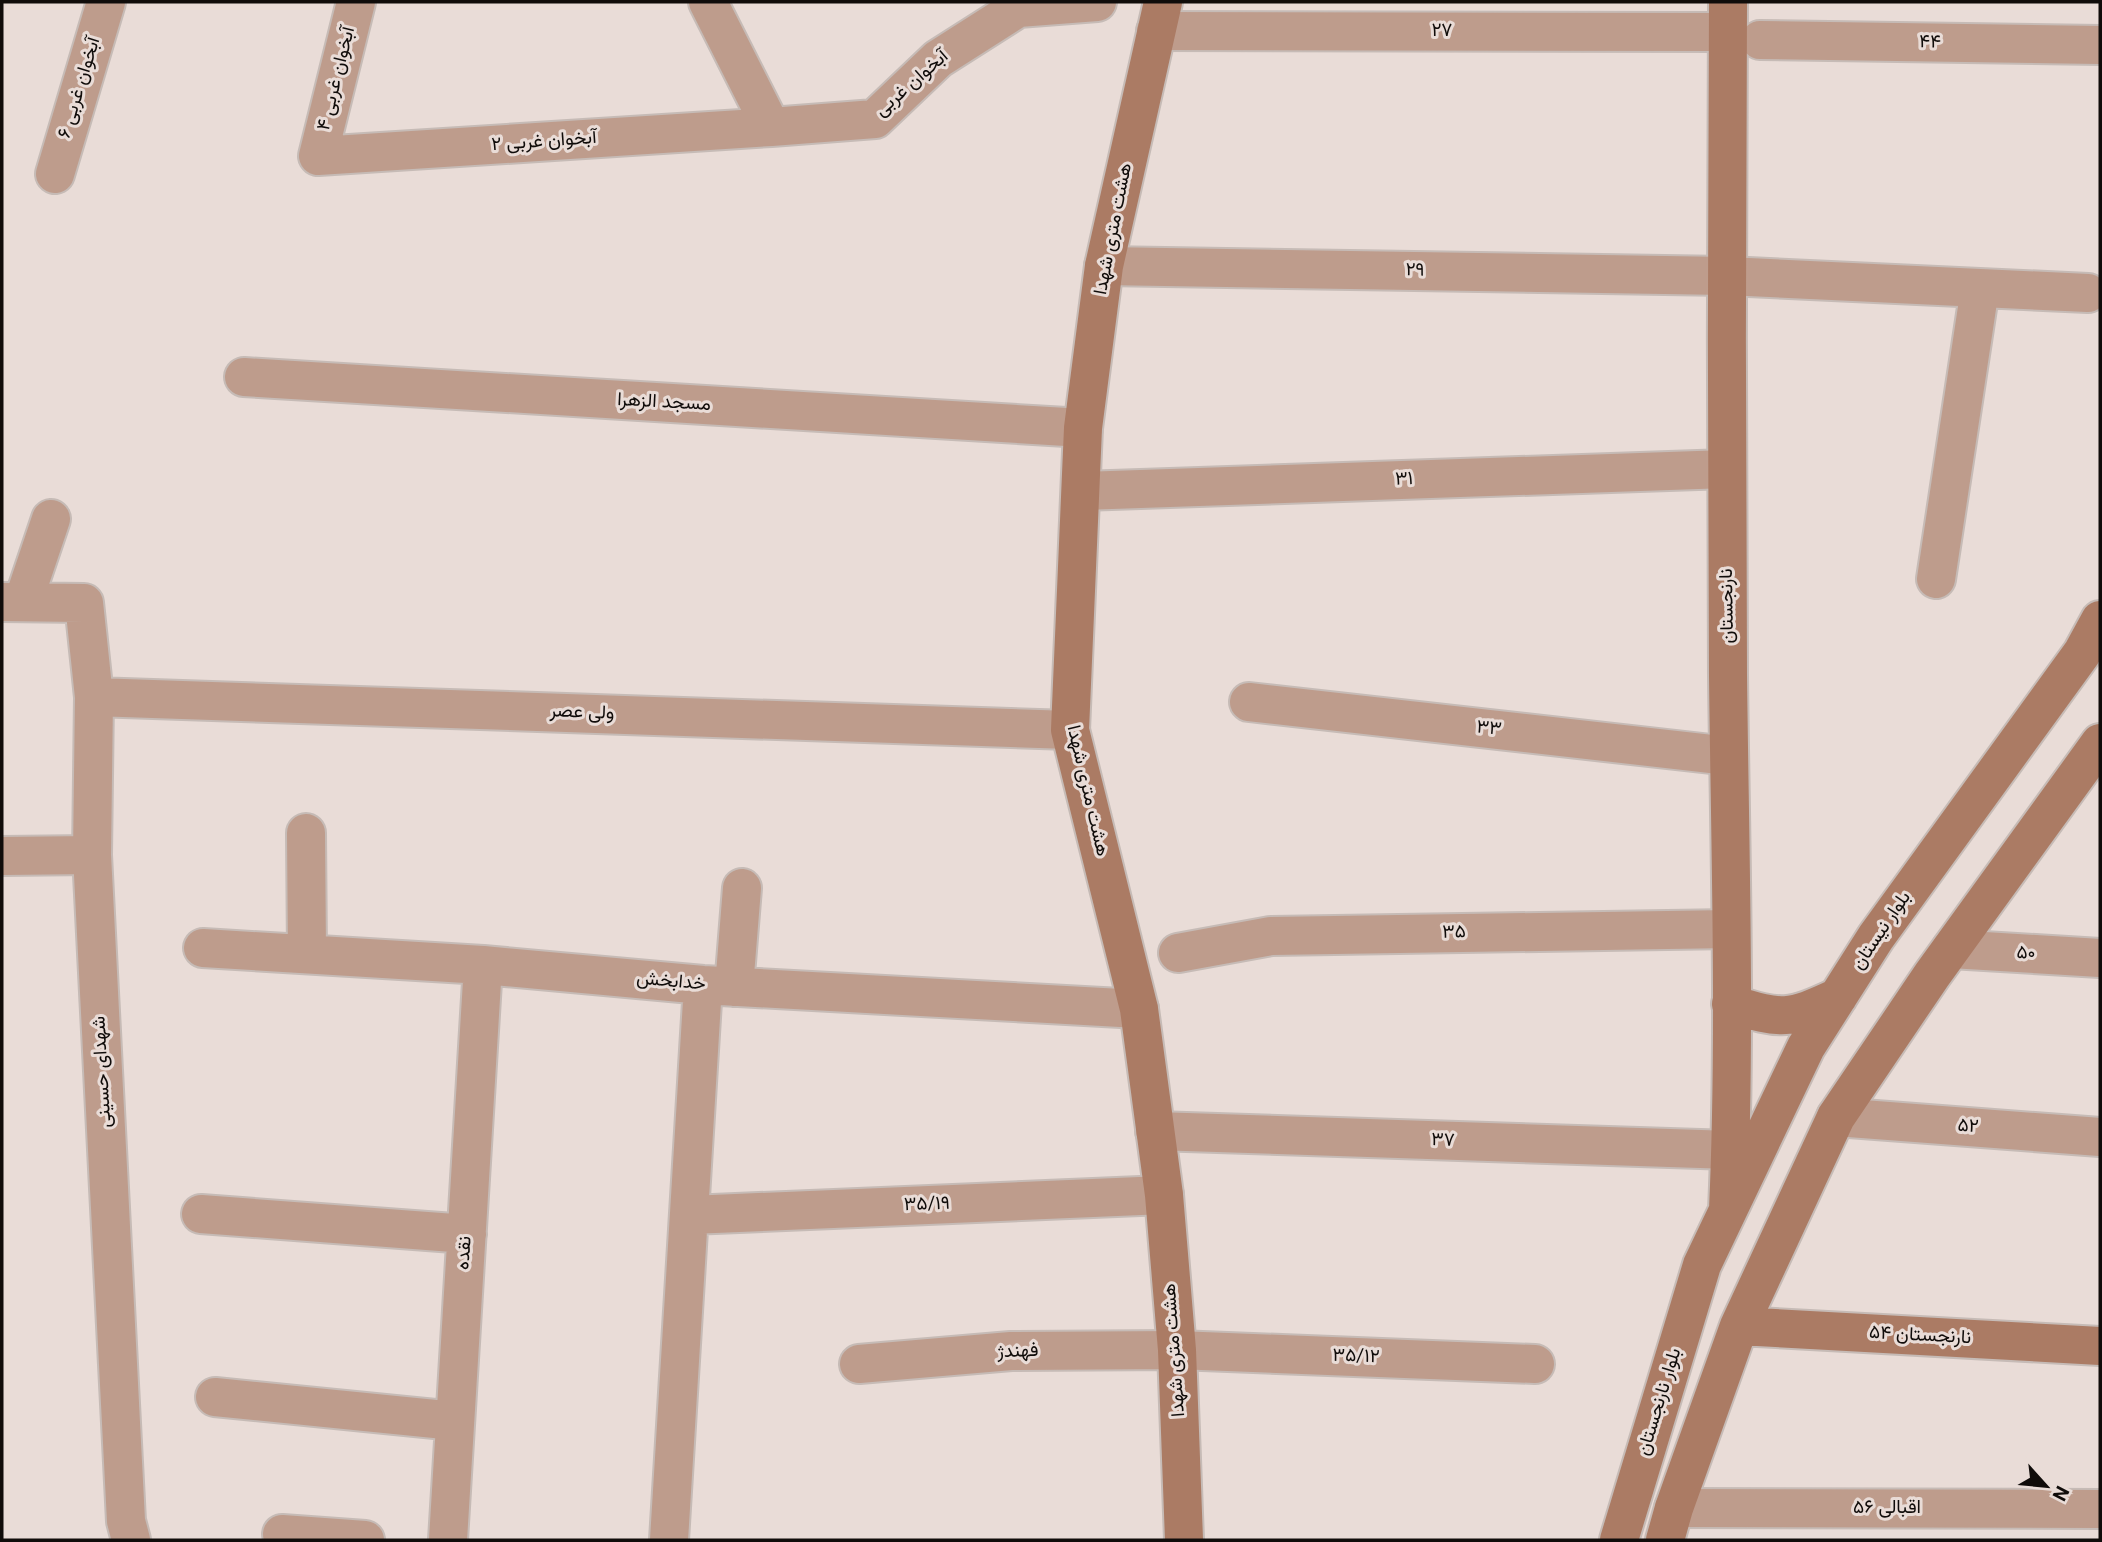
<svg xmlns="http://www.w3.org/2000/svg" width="2102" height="1542" font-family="Georgia,Vazirmatn,serif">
<rect width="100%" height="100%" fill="#e9dcd7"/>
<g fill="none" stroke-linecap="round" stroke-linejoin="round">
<defs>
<path id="street" d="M356 2 318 156 771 127
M708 2 771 127 875 119 938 59 1018 8 1097 2
M1156 31 1728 32
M1760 40 2100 45
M55 174 106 2
M1104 266 1727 276 2088 293
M244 377 1083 428
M1082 491 1727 469
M1936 579 1980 288
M2 602 84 603 94 697 92 855 126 1521 131 1540
M23 602 51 519
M94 697 1070 730
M1249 702 1729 756
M306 833 307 954
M2 856 92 855
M203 948 483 965 703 985 1139 1009
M1951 949 2100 958
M1178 953 1271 936 1731 929
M734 987 742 888
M1836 1117 2100 1137
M1155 1131 1731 1150
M201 1214 467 1234
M690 1215 1164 1195
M859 1364 1011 1351 1177 1350 1535 1364
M215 1397 455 1421
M1674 1508 2100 1509
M282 1534 365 1540
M448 1540 483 965
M669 1540 703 985"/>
<path id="secondary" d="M1163 2 1104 266 1083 428 1070 730 1139 1009 1164 1195 1177 1350 1184 1540
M1731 1004C1782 1020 1789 1020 1838 997
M1728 1210C1736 1032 1730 853 1728 675 1726 451 1727 226 1728 2
M1739 1326 2100 1346
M1619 1540 1702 1265 1806 1047 1876 937 2082 653 2100 620
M1665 1540 1674 1508 1739 1326 1836 1117 1932 975 2100 743"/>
</defs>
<use href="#street" stroke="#c6bbb6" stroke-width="42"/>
<use href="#secondary" stroke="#c6bbb6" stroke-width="42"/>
<use href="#street" stroke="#be9c8c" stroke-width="38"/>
<use href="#secondary" stroke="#ab7b64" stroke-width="38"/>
</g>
<g text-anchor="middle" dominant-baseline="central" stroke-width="6" stroke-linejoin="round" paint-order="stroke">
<g font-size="19" fill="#100c0a" stroke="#e9dcd7">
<text x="1442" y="31">۲۷</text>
<text transform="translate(1930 43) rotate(1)">۴۴</text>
<text transform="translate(337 79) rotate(-76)">آبخوان غربی ۴</text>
<text transform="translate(912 84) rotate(-41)">آبخوان غربی</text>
<text transform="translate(80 88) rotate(-73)">آبخوان غربی ۶</text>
<text transform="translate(544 142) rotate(-4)">آبخوان غربی ۲</text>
<text transform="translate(1114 229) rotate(-79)">هشت متری شهدا</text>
<text transform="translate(1415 271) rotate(1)">۲۹</text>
<text transform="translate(664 403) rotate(3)">مسجد الزهرا</text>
<text transform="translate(1404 480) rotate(-2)">۳۱</text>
<text transform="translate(1728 606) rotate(-91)">نارنجستان</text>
<text transform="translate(582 713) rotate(2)">ولی عصر</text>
<text transform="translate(1489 729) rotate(6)">۳۳</text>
<text transform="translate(1087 791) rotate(77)">هشت متری شهدا</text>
<text transform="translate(1882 931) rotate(-56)">بلوار نیستان</text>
<text transform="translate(1454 933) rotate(-1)">۳۵</text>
<text transform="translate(2026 954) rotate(3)">۵۰</text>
<text transform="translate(671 982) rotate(5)">خدابخش</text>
<text transform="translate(103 1072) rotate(-93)">شهدای حسینی</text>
<text transform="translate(1968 1127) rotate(4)">۵۲</text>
<text transform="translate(1443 1141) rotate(2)">۳۷</text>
<text transform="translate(927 1205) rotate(-2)">۳۵/۱۹</text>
<text transform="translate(465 1253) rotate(-86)">نقده</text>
<text transform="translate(1920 1336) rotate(3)">نارنجستان ۵۴</text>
<text transform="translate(1175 1350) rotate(-94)">هشت متری شهدا</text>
<text transform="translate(1018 1352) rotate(-2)">فهندژ</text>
<text transform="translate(1356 1357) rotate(2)">۳۵/۱۲</text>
<text transform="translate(1660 1402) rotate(-73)">بلوار نارنجستان</text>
<text x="1887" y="1508">اقبالی ۵۶</text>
</g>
</g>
<rect width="2102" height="1542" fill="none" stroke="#100c0a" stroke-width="7"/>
<g transform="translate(2046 1486) rotate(117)" stroke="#e9dcd7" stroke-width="5" paint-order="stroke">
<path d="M0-5L12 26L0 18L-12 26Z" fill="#100c0a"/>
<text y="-10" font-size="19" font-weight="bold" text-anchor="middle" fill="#100c0a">N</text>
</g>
</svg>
